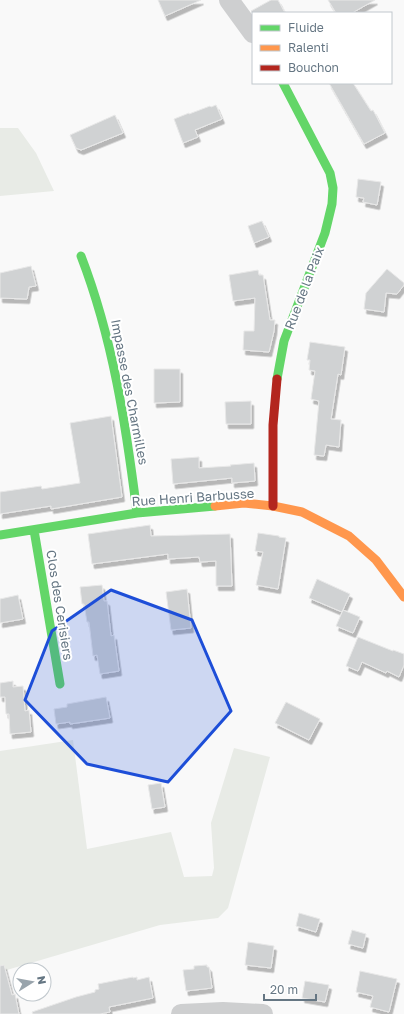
<svg xmlns="http://www.w3.org/2000/svg" width="404" height="1014" font-family="'Golos Text',sans-serif">
<defs>
<filter id="shadow"><feDropShadow dx="2.5" dy="4.5" stdDeviation="0" flood-color="#0004"/></filter>
</defs>
<rect width="100%" height="100%" fill="#f9f9f9"/>
<path fill="#e8ebe6" d="M0 128H18L36 153 54 191 0 196Z
M73 740 87 849 171 832 184 877 212 876 214 868 211 823 234 748 270 757 228 908 218 918 160 925 0 972V751Z"/>
<path fill="#d0d2d3" stroke="#e8e8e8" filter="url(#shadow)" d="M158 0H201L165 16Z
M271 0H278L285 13H253L251 11Z
M328 0H375L352 13H336Z
M329 83H353L371 111 373 110 385 133 364 144Z
M216 105 222 119 195 130 198 137 183 143 174 119 189 113V114L210 106 211 107Z
M115 115 123 133 81 150 76 148 70 135Z
M358 179 381 182 377 205 363 202 364 198 356 197Z
M262 221 269 237 254 243 248 226Z
M31 266 36 286 29 287 27 299 0 298V273Z
M387 269 404 283V285L397 294 386 293 384 312 364 309 366 293Z
M258 270 259 275H263L270 320H275L274 331 269 352 243 350 244 331H254L255 298 233 301 229 275Z
M310 342 345 347 341 375 338 374 331 419 341 420 339 447 326 445 324 456 314 455 319 401 311 399 315 371 309 370 310 360H307Z
M154 369H180V402L154 403Z
M251 401V424H226L225 402Z
M111 416 122 497 51 509V506L0 514V492L41 486 42 489 80 483 70 423Z
M199 457V468L231 466 230 465 254 463 255 481 232 483V478L173 484 171 459Z
M150 525 151 536 230 534 232 586H216V561L200 562 199 557 168 559V554L92 564 88 534Z
M258 533 279 536V537L286 538 278 589 256 585 263 552 255 551Z
M317 579 350 594 342 612 309 598Z
M102 585 104 601H107L111 636 114 635 119 671 100 674 97 655 93 656 89 622H87L84 604H82L80 587Z
M187 589 191 628 171 630 166 592Z
M18 595 23 619 0 623V599Z
M343 610 360 617 353 633 336 626Z
M358 637 393 651V650L404 654V665L399 677 387 671 386 673 362 662 358 671 346 666Z
M13 681V687L23 686 25 711 29 710 31 732 10 734 9 714H6L5 697H0V683Z
M106 697 110 718 70 724V722L56 724 54 709 67 707V704Z
M286 702 320 719 309 740 275 723Z
M161 783 165 807 152 809 148 785Z
M299 913 320 919 316 932 296 926Z
M352 930 366 934 363 948 348 944Z
M248 942 274 946 271 968 245 965Z
M4 965 12 995 15 994 19 1014H0V966Z
M207 965V967H209L212 988 186 991 183 970 194 969V966Z
M360 971 397 979 389 1012 370 1007 373 996 356 992Z
M133 977V978L137 977V980L149 977 153 998 109 1007 110 1012 100 1014H33L32 1012 76 997 95 992V990L99 989 98 984Z
M305 981 329 985 325 1002 302 998Z"/>
<g fill="none" stroke-linecap="round" stroke-linejoin="round">
<path stroke="#cecfd0" stroke-width="20" d="M229 0 253 33
M181 1014 223 1012 263 1014"/>
<path stroke="#63d668" stroke-width="9" d="M81 256C113 339 126 425 137 513
M277 379 284 341 325 233 332 204 333 188 330 173 283 83
M34 530 60 684
M0 535 137 513 215 506"/>
<path stroke="#ff974d" stroke-width="9" d="M215 506 244 503 273 506 302 512 349 536 376 560 404 597"/>
<path stroke="#b3261e" stroke-width="9" d="M273 506V425L277 379"/>
</g>
<path fill="#1d4ed8" fill-opacity="0.2" stroke="#1d4ed8" stroke-width="3" stroke-linejoin="round" d="M111 590 192 620 231 711 168 782 87 764 25 700 52 631Z"/>
<g text-anchor="middle" dominant-baseline="central" stroke-width="4" stroke-linejoin="round" paint-order="stroke">
<g font-size="13" fill="#657683" stroke="#fff">
<text transform="translate(304 288) rotate(-69)">Rue de la Paix</text>
<text transform="translate(130 392) rotate(79)">Impasse des Charmilles</text>
<text transform="translate(193 497) rotate(-4)">Rue Henri Barbusse</text>
<text transform="translate(60 605) rotate(81)">Clos des Cerisiers</text>
</g>
</g>
<rect x="252" y="12" width="140" height="72" fill="#ffffff" stroke="#c1c8cd"/>
<rect x="260" y="25" width="20" height="6" fill="#63d668" stroke="#c1c8cd"/>
<text x="288" y="32" font-size="12" fill="#657683">Fluide</text>
<rect x="260" y="45" width="20" height="6" fill="#ff974d" stroke="#c1c8cd"/>
<text x="288" y="52" font-size="12" fill="#657683">Ralenti</text>
<rect x="260" y="65" width="20" height="6" fill="#b3261e" stroke="#c1c8cd"/>
<text x="288" y="72" font-size="12" fill="#657683">Bouchon</text>
<g transform="translate(32 982) rotate(79)"><circle r="19" fill="#ffffff" stroke="#c1c8cd"/>
<path d="M0-3L7 15L0 10L-7 15Z" fill="#99a4ac"/>
<text y="-6" font-size="11" font-weight="bold" text-anchor="middle" fill="#657683">N</text>
</g>
<path d="M264 994v6h52v-6" fill="none" stroke="#657683" stroke-width="2"/>
<text x="270" y="994" font-size="12" fill="#657683" stroke="#ffffff" stroke-width="3" paint-order="stroke">20 m</text>
</svg>
